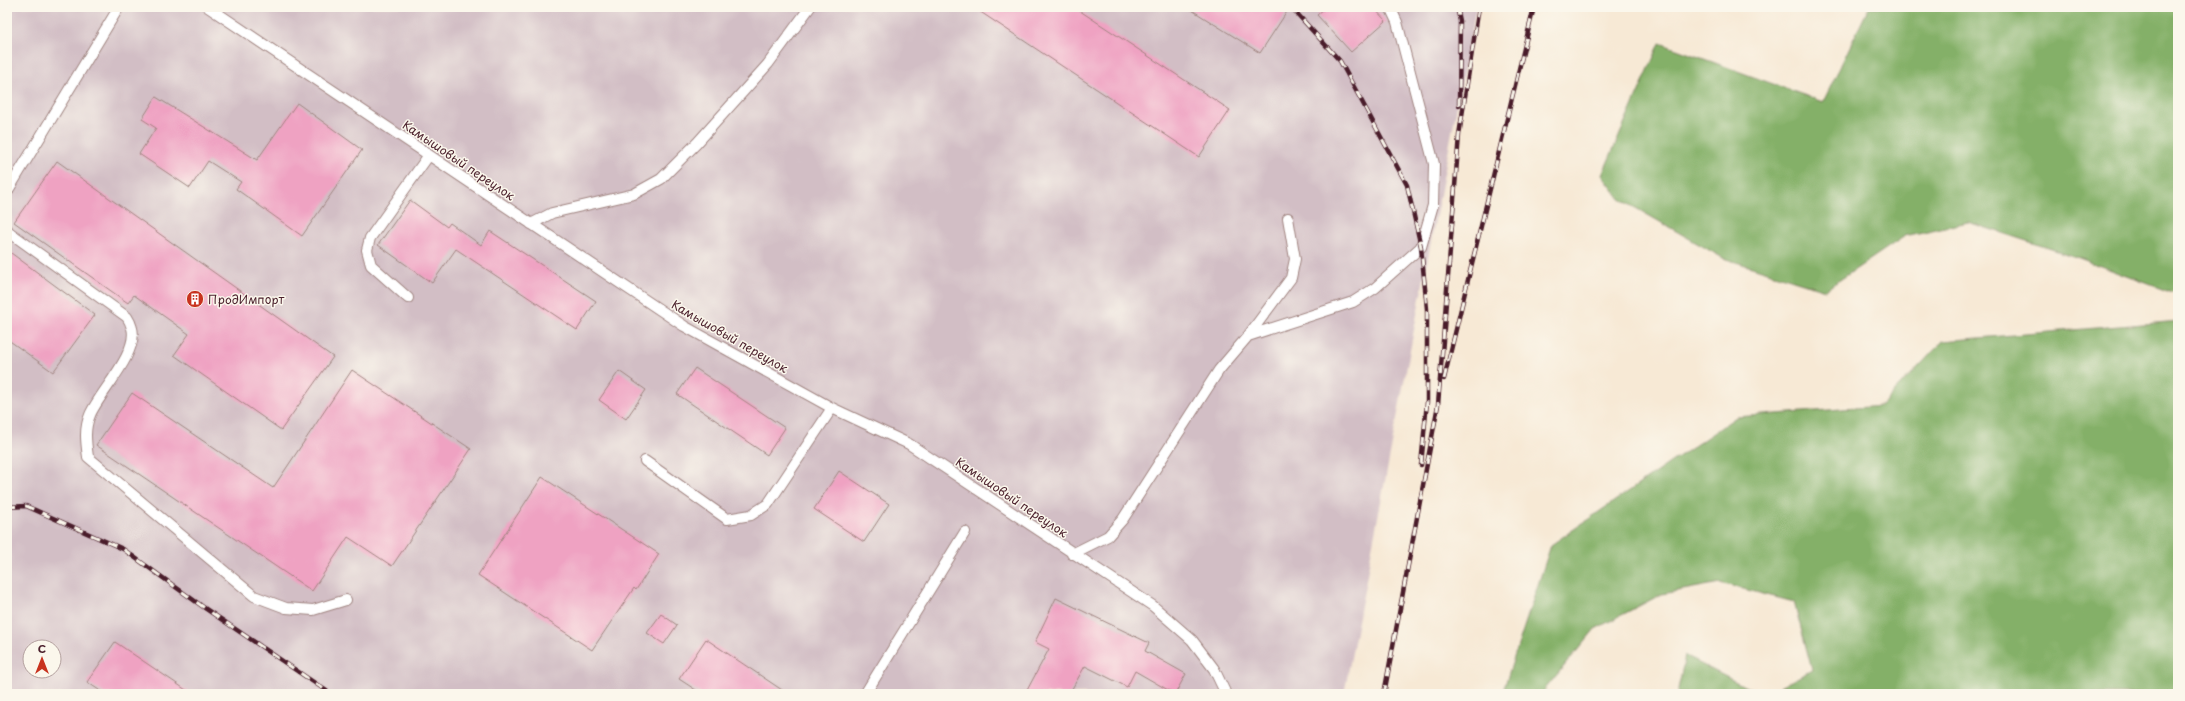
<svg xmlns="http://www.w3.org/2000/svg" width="2185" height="701" font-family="'Playpen Sans',sans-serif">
<rect width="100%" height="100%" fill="#fbf7ec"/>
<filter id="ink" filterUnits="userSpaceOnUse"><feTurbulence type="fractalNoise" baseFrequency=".025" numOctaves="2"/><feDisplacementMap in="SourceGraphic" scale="8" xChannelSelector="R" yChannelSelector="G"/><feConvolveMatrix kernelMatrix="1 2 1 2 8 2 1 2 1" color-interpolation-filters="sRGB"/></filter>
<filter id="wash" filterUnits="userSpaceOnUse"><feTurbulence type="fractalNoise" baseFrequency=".012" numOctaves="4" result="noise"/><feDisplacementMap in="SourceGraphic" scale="16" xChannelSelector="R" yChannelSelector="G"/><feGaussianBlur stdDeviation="0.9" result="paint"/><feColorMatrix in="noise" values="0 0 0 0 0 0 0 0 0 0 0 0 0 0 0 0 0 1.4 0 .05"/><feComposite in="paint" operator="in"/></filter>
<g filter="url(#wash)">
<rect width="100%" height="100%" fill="#f7e9d5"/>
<path fill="#d2bec5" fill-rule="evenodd" d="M7 7H1476L1344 694H7ZM30 647H54V671H30Z"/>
<path fill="#84b068" stroke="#67684a" d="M1869 7H2178V295L2079 258 1968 222 1905 236 1825 290 1723 258 1620 199 1602 175 1660 43 1823 102Z
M2178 321V694H1766L1812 670 1794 602 1720 583 1662 594 1595 629 1541 694H1502L1551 545 1736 417 1881 406 1943 341Z
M1685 656 1760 694H1677Z"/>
<g id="blocks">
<path fill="#efa2c2" d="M973 7H1074L1230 110 1199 157Z
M1187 7H1290L1260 53Z
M1326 7H1373L1386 21 1351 52 1317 15Z
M156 97 257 160 297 103 362 150 302 236 236 189 241 182 208 161 190 188 139 154 156 128 142 119Z
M57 161 333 357 281 430 174 355 189 334 134 295 128 303 14 222Z
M410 200 447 227 450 223 481 245 490 231 596 301 577 330 456 249 432 283 378 245Z
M7 250 95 315 53 372 7 339Z
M695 368 785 428 767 455 677 394Z
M352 370 471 449 392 566 348 537 312 591 96 445 132 393 273 488Z
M619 371 646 390 626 419 599 400Z
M839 471 889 504 864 542 814 509Z
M542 477 659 554 636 590 634 588 592 650 478 575Z
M1056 598 1149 643 1145 651 1186 674 1175 694 1135 671 1127 687 1085 666 1069 694H1025L1049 649 1035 642Z
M661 614 677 625 664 644 647 633Z
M706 639 788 694H702L679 679Z
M115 642 192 694H105L87 682Z"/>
</g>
</g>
<g filter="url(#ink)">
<use href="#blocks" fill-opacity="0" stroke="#a08480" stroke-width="1"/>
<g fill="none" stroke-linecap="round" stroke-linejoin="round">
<defs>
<path id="service" d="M208 7 684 326 832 408 909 444 1153 606 1192 640 1214 669 1226 694
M7 192 119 7
M531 224 552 213 634 194 661 179 697 143 768 64 810 7
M7 229 9 232 127 317C129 320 131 324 132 328 139 353 99 393 90 415 84 429 86 442 88 457L254 596 286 608 313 610 346 600
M408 298 371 265 367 250 370 238 429 155
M1248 336 1353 302 1375 288 1421 247 1433 205 1434 164 1397 22 1390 7
M645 461 727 519 751 515 768 504 832 408
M1072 554 1108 536 1123 519 1219 370 1248 336 1291 278 1295 259 1288 218
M865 694 965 532"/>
</defs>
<use href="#service" stroke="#a08480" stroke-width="12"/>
<use href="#service" stroke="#fff" stroke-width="10"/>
<defs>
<path id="rail" d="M1291 7 1340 61 1407 185 1421 247 1427 309V402L1421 465
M1457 7 1460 21 1459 105
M1444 379 1534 7
M7 507 26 506 123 549 206 609 331 694
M1384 694 1438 405 1459 135 1479 7"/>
</defs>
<use href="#rail" stroke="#4a1f2b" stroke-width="4.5"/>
<use href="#rail" stroke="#fbf7ec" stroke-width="3" stroke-dasharray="9" stroke-linecap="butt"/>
</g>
</g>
<defs>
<symbol id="building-disc" viewBox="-11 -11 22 22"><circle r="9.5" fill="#c8321e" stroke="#fbf7ec"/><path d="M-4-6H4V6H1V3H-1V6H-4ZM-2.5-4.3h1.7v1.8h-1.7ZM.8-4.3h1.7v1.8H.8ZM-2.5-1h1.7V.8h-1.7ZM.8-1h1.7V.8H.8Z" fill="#fff"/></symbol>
</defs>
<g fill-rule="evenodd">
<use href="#building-disc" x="185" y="289" width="20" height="20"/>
</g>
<g text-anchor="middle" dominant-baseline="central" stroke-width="3" stroke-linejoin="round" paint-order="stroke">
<g font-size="12" fill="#4a1f2b" stroke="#fbf7ec">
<text transform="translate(459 160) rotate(34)">Камышовый переулок</text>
<text transform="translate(730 336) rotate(30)">Камышовый переулок</text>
<text transform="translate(1012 497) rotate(34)">Камышовый переулок</text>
</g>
<g font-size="12" fill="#4a1f2b" stroke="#fbf7ec" text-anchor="start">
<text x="208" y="299">ПродИмпорт</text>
</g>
</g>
<rect width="2185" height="701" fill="none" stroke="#fbf7ec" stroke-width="24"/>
<g transform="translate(42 659)"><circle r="19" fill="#fbf7ec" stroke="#b4a19f"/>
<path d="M0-3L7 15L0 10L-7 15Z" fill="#c8321e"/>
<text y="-6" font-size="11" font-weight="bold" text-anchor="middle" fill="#4a1f2b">С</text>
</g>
</svg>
